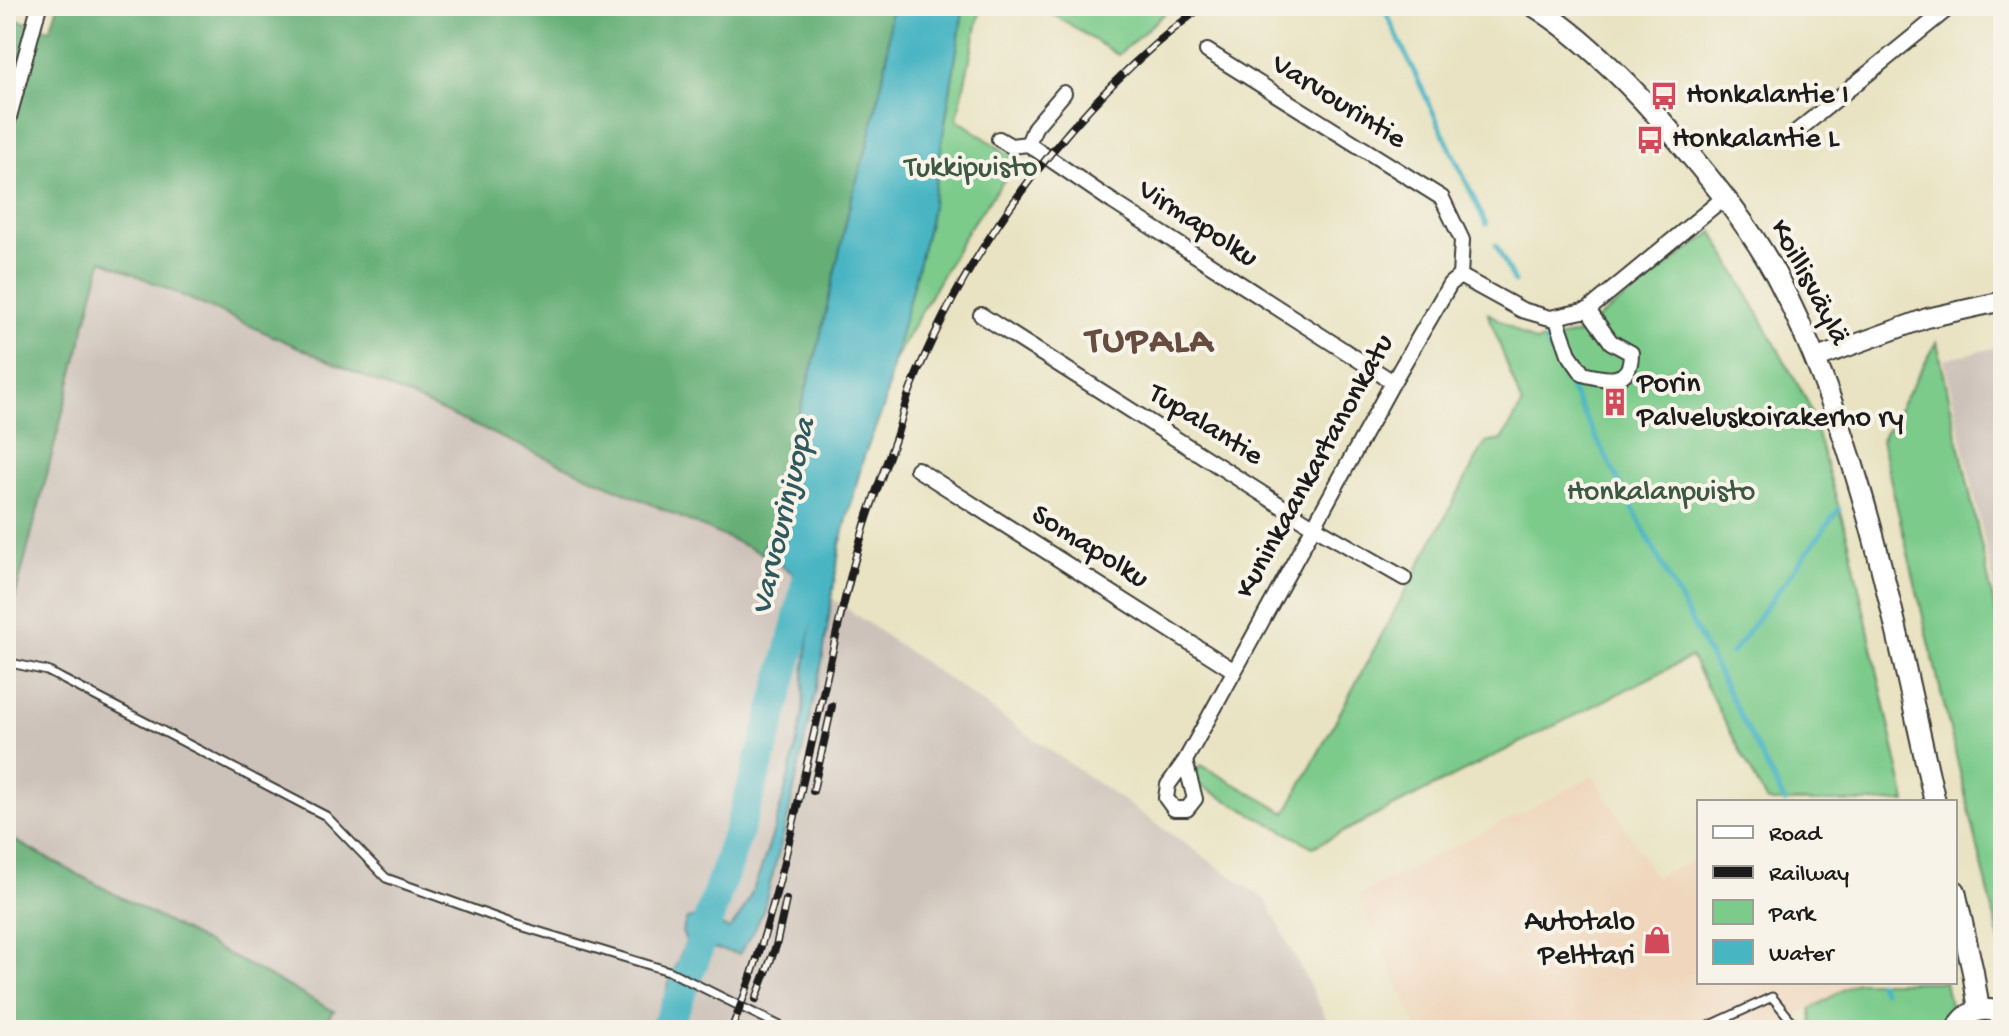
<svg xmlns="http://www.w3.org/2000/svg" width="2009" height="1036" font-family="'Gochi Hand',sans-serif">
<rect width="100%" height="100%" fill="#f7f3e8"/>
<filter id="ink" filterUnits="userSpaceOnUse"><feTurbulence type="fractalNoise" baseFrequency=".0125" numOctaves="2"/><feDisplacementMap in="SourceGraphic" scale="16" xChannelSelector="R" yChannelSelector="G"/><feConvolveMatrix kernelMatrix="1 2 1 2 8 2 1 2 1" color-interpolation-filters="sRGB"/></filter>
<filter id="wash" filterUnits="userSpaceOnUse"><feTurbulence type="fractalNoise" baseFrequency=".006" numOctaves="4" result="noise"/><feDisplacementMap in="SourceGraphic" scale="32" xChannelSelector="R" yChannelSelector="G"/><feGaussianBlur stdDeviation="1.8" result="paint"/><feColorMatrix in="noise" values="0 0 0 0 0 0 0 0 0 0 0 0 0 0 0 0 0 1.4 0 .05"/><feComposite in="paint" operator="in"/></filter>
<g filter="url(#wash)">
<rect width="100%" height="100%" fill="#e9e3c3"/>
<path fill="#efd6bc" d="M1594 776 1655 877 1699 858V982H1856L1770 1030H1418L1358 895Z"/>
<path fill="#cdc2b9" d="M6 229 102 260 761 553 830 597 1266 900 1332 1030H6Z
M2003 346V626L1944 359Z"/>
<path fill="#7ccb8b" stroke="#4c7454" stroke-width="2" d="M964 6H980V12L957 119 1018 161 967 231 893 362 929 223Z
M1040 6H1173L1118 55Z
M1713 232 1808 403 1849 542 1906 802H1767L1691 657 1313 847 1190 780 1201 765 1286 813 1485 443 1502 440 1522 405 1488 313 1535 342 1577 334Z
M1937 342 2003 646V953L1881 440Z
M1856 982H1945L1955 1029 1814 1030 1812 1026 1811 1009Z"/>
<path fill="#65af77" stroke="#40664a" stroke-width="2" d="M58 6H891L887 59 868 144 852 196 818 347 784 466 776 524 761 553 102 260 14 602 6 598V17L50 29Z
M6 836 334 1011 318 1030H6Z"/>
<path fill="#48b5c3" stroke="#326870" stroke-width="2" d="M891 6H964L929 223 893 362 884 406 864 456 840 545 822 662 788 817 763 911 753 933 739 954 711 948 676 1025 679 1030H655L666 1007 667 988 686 941 682 932 687 919 699 916 728 929C757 912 798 749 803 711 804 698 803 686 804 674 807 645 812 616 817 588L761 553 776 524 784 467 818 347 852 196 868 144 887 59Z"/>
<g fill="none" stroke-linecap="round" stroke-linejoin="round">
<path stroke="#48b5c3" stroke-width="5" d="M1383 6 1486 224
M1496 245 1514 282
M1546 341 1785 802
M1732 653 1839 509
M1878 982 1883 991"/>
<path stroke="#48b5c3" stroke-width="30" d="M664 1030C687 987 701 940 717 894 757 780 789 662 815 544"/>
</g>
</g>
<g filter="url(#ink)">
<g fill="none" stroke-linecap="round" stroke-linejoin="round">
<defs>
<path id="service" d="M6 662 47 671 326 816 386 878 514 924 669 971 788 1030
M1700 1030 1772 997 1799 1030"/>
<path id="minor" d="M1064 93 1035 127 1028 144 1113 202 1393 382
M6 128 39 6
M1796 132 1951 6
M999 139 1011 146 1028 144
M1460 276 1522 310 1550 318 1588 310 1726 196
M981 315 1313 526 1404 578
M1556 317 1569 354 1583 374C1606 380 1631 386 1631 353L1611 342 1588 310
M917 469 1233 670
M1185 761 1168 785 1166 798 1174 809H1187L1195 799 1185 761 1393 382 1450 284 1460 276 1462 240 1442 198 1207 51"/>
<path id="tertiary" d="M1817 358 1927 318 2003 301"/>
<path id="secondary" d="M1534 6C1584 37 1638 92 1676 138 1712 181 1749 225 1776 275 1862 439 1894 623 1935 802
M1955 891 1973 972 1979 1010
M1956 1030C1966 1011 1983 1005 2003 1014"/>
</defs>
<use href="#service" stroke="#3b3a35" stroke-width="11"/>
<use href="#minor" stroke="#3b3a35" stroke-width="18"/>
<use href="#tertiary" stroke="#3b3a35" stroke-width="22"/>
<use href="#secondary" stroke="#3b3a35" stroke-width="24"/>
<use href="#service" stroke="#fff" stroke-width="7"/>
<use href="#minor" stroke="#fff" stroke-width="14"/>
<use href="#tertiary" stroke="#fff" stroke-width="18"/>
<use href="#secondary" stroke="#fff" stroke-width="20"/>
<defs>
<path id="rail" d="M813 791 832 706
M756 999 776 946 786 900
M731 1030C773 929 793 822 818 716 832 654 845 590 864 528 873 498 885 468 896 437 901 422 904 406 910 391 967 246 1077 99 1203 6"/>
</defs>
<use href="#rail" stroke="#1c1c1c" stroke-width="8"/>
<use href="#rail" stroke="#f7f3e8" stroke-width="5" stroke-dasharray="15" stroke-linecap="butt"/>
</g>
</g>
<defs>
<symbol id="bus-bare" viewBox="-9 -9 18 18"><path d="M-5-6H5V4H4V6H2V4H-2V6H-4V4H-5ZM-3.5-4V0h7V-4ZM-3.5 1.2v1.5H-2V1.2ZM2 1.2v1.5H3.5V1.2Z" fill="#d1495b" stroke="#f7f3e8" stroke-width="2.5" paint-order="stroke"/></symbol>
<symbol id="building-bare" viewBox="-9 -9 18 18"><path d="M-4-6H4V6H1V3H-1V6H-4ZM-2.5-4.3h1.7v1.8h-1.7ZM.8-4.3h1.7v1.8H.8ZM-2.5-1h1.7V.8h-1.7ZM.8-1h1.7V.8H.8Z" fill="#d1495b" stroke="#f7f3e8" stroke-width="2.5" paint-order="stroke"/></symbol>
<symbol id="shop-bare" viewBox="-9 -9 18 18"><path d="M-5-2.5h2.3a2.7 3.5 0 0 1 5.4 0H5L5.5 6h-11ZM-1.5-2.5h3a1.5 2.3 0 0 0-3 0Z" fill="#d1495b" stroke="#f7f3e8" stroke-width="2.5" paint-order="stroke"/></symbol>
</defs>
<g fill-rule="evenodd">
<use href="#bus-bare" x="1644" y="76" width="40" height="40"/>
<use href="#bus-bare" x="1630" y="120" width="40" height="40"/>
<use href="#building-bare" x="1595" y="382" width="40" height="40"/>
<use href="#shop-bare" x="1637" y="920" width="40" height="40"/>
</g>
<g text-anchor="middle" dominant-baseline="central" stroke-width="8" stroke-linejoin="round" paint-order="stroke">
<g font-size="30" fill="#1c1c1c" stroke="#f7f3e8" text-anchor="start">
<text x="1686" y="96">Honkalantie I</text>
<text x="1672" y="140">Honkalantie L</text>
<text x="1637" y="385">Porin<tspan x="1637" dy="34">Palveluskoirakerho ry</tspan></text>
<text x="1635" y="923" text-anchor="end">Autotalo<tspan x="1635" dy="34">Pelttari</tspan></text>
</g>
<g font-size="30" fill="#1c1c1c" stroke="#f7f3e8">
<text transform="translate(1338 103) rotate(32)">Varvourintie</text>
<text transform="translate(1197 225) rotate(33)">Virmapolku</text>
<text transform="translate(1808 283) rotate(62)">Koillisväylä</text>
<text transform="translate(1205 426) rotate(32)">Tupalantie</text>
<text transform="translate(1316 467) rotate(-61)">Kuninkaankartanonkatu</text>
<text transform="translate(1089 548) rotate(32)">Somapolku</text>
</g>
<g font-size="30" fill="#3e5943" stroke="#f7f3e8">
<text x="971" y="169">Tukkipuisto</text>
<text x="1661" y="493">Honkalanpuisto</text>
</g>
<g font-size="32" font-style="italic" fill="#2e595f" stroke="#f7f3e8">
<text transform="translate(785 517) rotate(-77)">Varvourinjuopa</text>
</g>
<g font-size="38" font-weight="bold" letter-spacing="2" fill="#664d40" stroke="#f7f3e8">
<text x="1150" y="343">TUPALA</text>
</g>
</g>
<rect width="2009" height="1036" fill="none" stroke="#f7f3e8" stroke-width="32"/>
<rect x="1697" y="800" width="260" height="184" fill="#f7f3e8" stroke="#9f9d96" stroke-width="2"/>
<rect x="1713" y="826" width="40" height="12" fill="#ffffff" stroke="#9f9d96" stroke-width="2"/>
<text x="1769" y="840" font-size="24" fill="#1c1c1c">Road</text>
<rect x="1713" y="866" width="40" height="12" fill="#1c1c1c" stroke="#9f9d96" stroke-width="2"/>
<text x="1769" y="880" font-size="24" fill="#1c1c1c">Railway</text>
<rect x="1713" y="900" width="40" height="24" fill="#7ccb8b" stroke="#9f9d96" stroke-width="2"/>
<text x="1769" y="920" font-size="24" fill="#1c1c1c">Park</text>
<rect x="1713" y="940" width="40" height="24" fill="#48b5c3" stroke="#9f9d96" stroke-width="2"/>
<text x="1769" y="960" font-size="24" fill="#1c1c1c">Water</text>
</svg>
